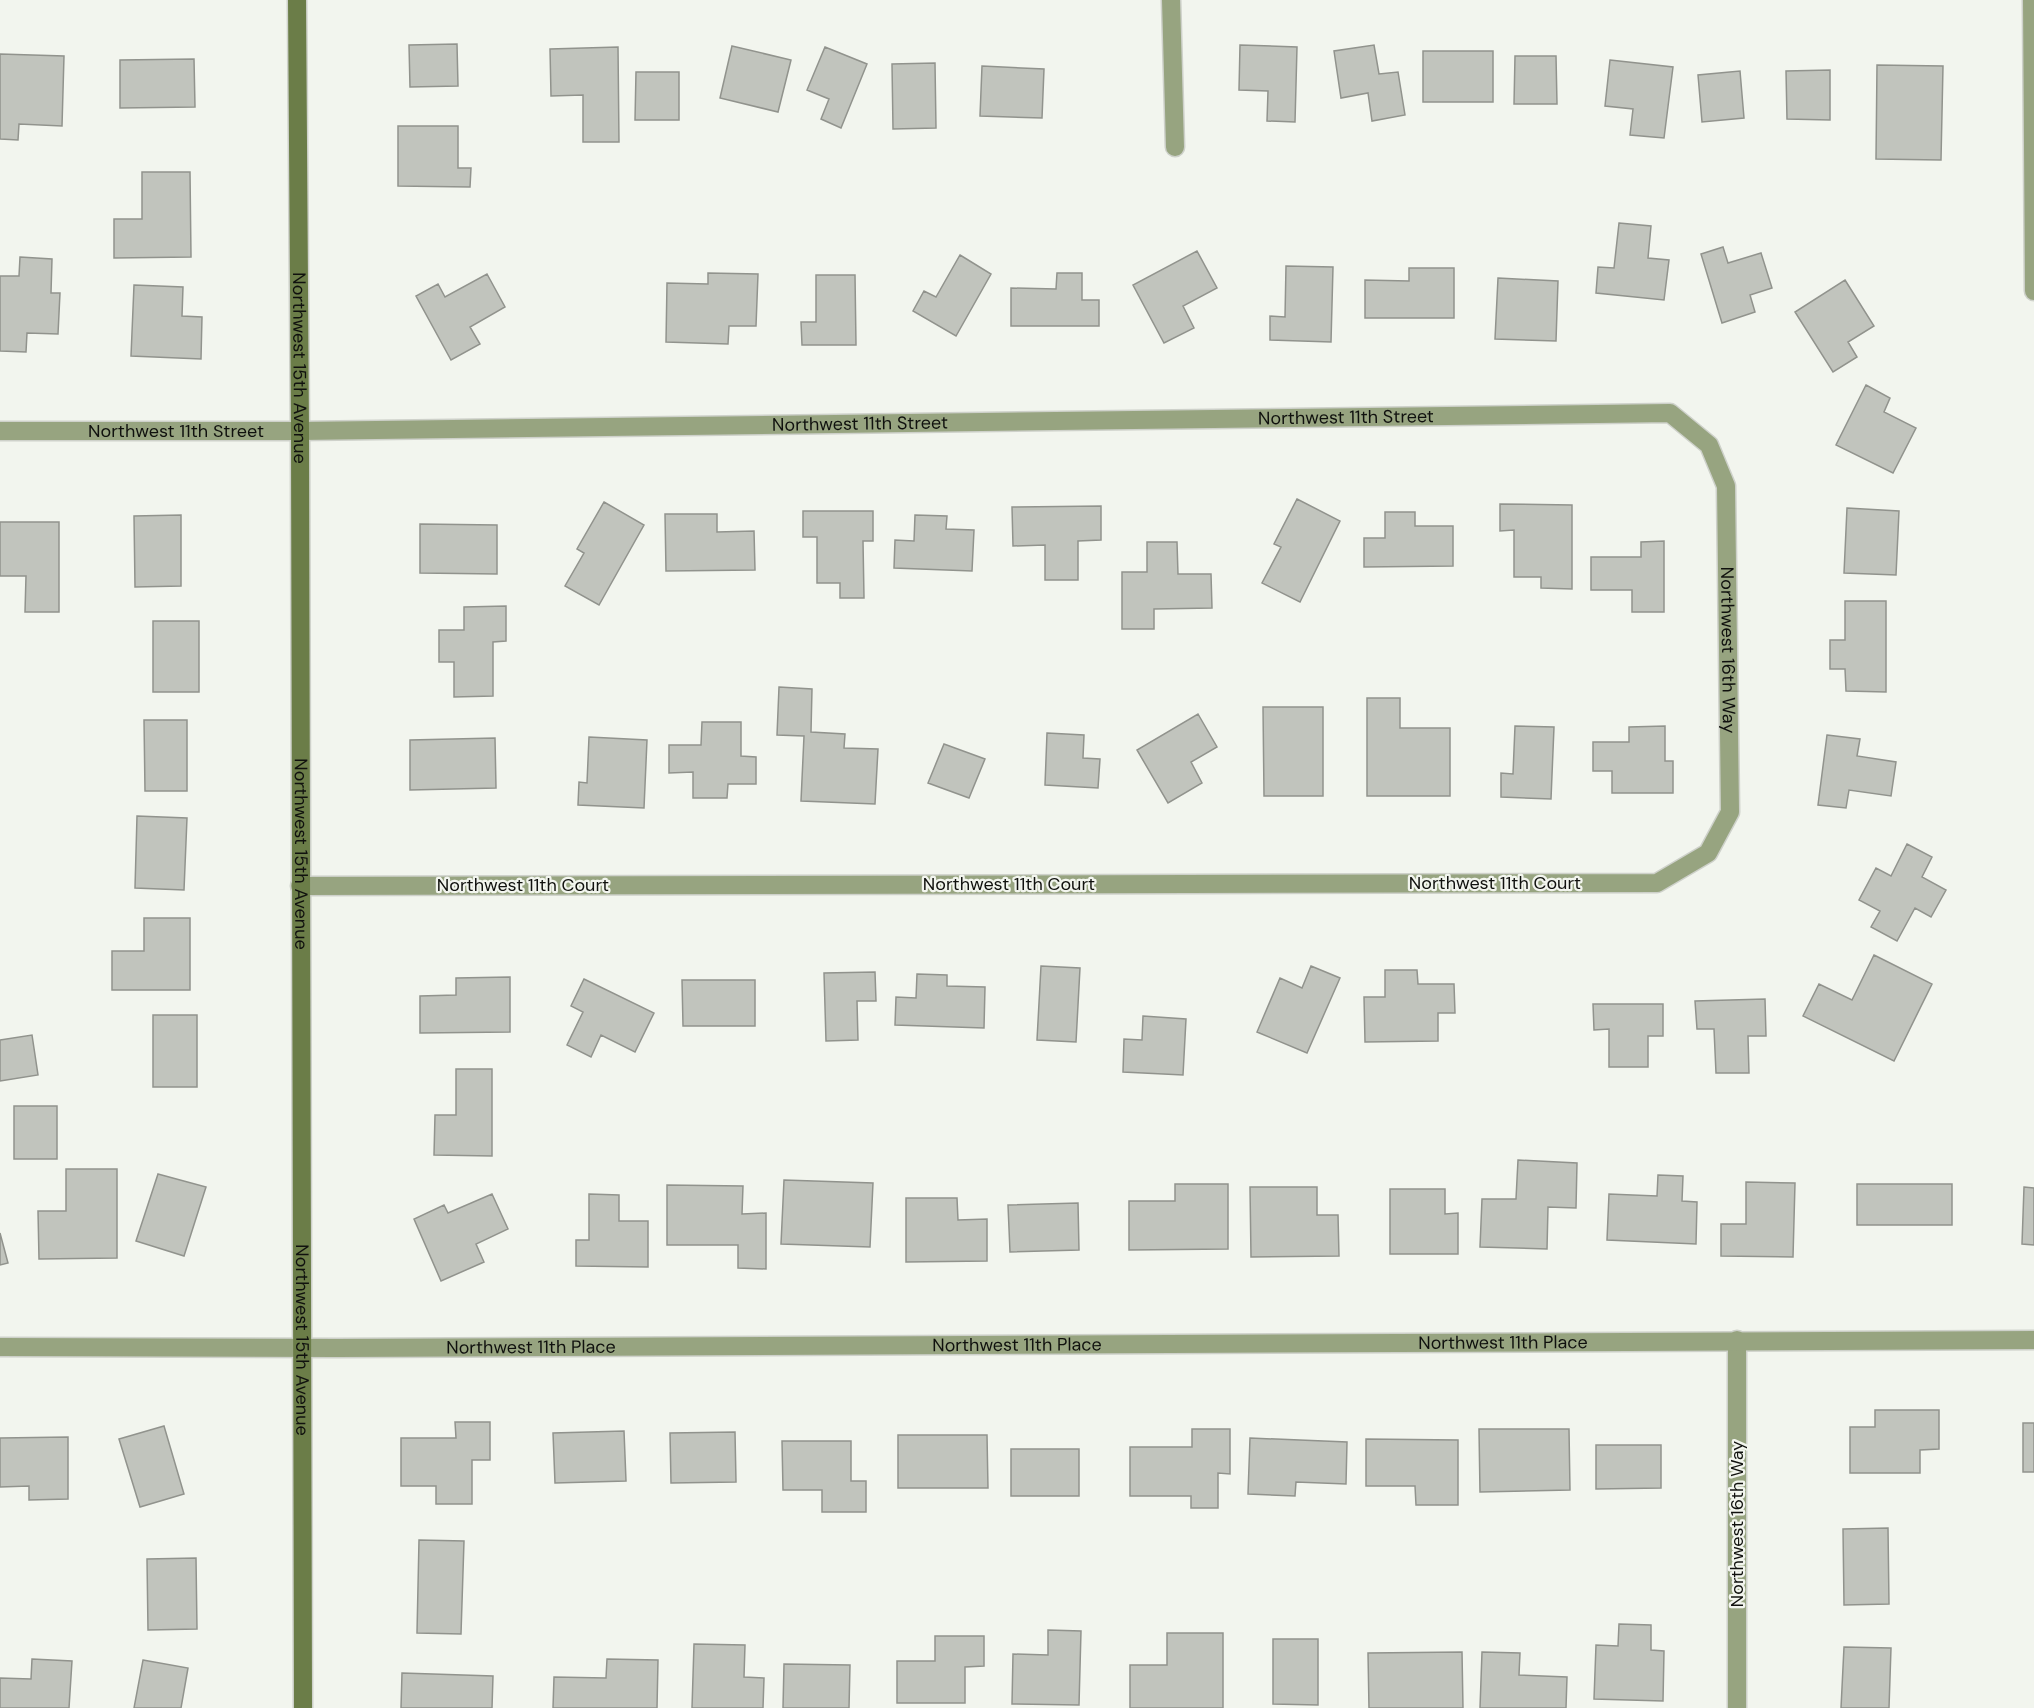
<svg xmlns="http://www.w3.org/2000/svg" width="2034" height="1708" font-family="'DM Sans',sans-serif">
<rect width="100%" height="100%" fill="#f2f5ee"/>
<path fill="#c1c4bd" stroke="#91938d" stroke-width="1.5" d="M457 44 458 86 410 87 409 45Z
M1240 45 1297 47 1295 122 1267 121 1268 91 1239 90Z
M1374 45 1379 74 1398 72 1405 115 1372 121 1368 93 1341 98 1334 51Z
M732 46 791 60 778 112 720 98Z
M618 47 619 142H583V95L551 96 550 49Z
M825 47 867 64 841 128 821 119 829 99 807 90Z
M1423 51H1493V102H1423Z
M0 54 64 56 62 126 19 124 18 140 0 139Z
M1515 56H1556L1557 104H1514Z
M194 59 195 107 120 108V60Z
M1610 60 1673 67 1664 138 1630 135 1633 109 1605 106Z
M935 63 936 128 893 129 892 64Z
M1877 65 1943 66 1941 160 1876 159Z
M982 66 1044 69 1042 118 980 116Z
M1830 70V120L1787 119 1786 71Z
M1740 71 1744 118 1702 122 1698 75Z
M636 72H679V120H635Z
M398 126H458V168H471L470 187 398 186Z
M142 172H190L191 257 114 258V219H142Z
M1619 223 1651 226 1648 258 1669 260 1664 300 1596 293 1598 267 1614 268Z
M1723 247 1728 263 1761 253 1772 288 1750 295 1755 312 1722 323 1701 254Z
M1197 251 1217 288 1183 306 1194 328 1164 343 1133 285Z
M960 255 991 274 956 336 913 311 924 291 936 297Z
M20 257 52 259 51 293H60L58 334 27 333 26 352 0 351V276H19Z
M1286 266 1333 267 1331 342 1270 340V316L1285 317Z
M1409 268H1454V318H1365V280L1409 281Z
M708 273 758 274 756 326H729L728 344 666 342 667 283 708 284Z
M1057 273H1082V300H1099V326H1011V288L1056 289Z
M487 274 505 307 470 327 480 344 451 360 416 296 438 284 445 297Z
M816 275H855L856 345H802L801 322H816Z
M1498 278 1558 281 1556 341 1495 339Z
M1845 280 1874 326 1848 342 1857 357 1833 372 1795 312Z
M134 285 183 287 182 316 202 317 201 359 131 356Z
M1866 385 1890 398 1884 412 1916 428 1893 473 1836 445Z
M1297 499 1340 521 1300 602 1262 583 1281 547 1274 544Z
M604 502 644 525 599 605 565 586 584 553 577 549Z
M1500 504 1572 505V589L1541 588V577H1514V530L1500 531Z
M1101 506V540L1078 541V580H1045V545L1013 546 1012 507Z
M1847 508 1899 511 1896 575 1844 573Z
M803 511H873V541H863L864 598H840V583H817V537H803Z
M1385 512H1415V526H1453V566L1364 567V538H1385Z
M665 514H717V532L754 531 755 570 666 571Z
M181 515V586L135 587 134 516Z
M915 515 947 516 946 529 974 530 972 571 894 568 895 540 914 541Z
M0 522H59V612H25L26 576H0Z
M420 524 497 525V574L420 573Z
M1664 541V612H1632V590H1591V557H1641V542Z
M1147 542H1177L1178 574H1211L1212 608 1154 609V629H1122V572H1147Z
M1845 601H1886V692L1846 691 1845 669H1830V640H1845Z
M506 606V641L493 642V696L454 697V662H439V630H464V607Z
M153 621H199V692H153Z
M779 687 812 689 811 732 845 734 844 748 878 749 875 804 801 801 804 736 777 735Z
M1367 698H1400V728H1450V796H1367Z
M1263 707H1323V796H1264Z
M1198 714 1217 747 1191 762 1202 783 1168 803 1137 750Z
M144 720H187V791H145Z
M702 722H741V756L756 757V784H728L727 798H693V772L669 773V745H701Z
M1515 726 1554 727 1551 799 1501 797V773L1513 774Z
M1665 726V761H1673V793H1612V771H1593V742H1629V727Z
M1047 733 1084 735 1083 758 1100 759 1098 788 1045 785Z
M1827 735 1860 739 1857 756 1896 762 1891 796 1849 790 1846 808 1818 805Z
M589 737 647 740 644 808 578 805 579 782 587 783Z
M495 738 496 788 410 790V740Z
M944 744 985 759 969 798 928 783Z
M137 816 187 818 184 890 135 888Z
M1907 844 1932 857 1922 877 1946 890 1931 917 1915 908 1897 941 1871 927 1880 911 1859 900 1876 868 1891 876Z
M144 918H190V990H112V951H144Z
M1874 955 1932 984 1894 1061 1803 1016 1819 984 1852 1000Z
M1041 966 1080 968 1076 1042 1037 1040Z
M1311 966 1340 978 1307 1053 1257 1032 1280 978 1302 988Z
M1385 970H1417L1418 984H1454L1455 1013H1438V1041L1365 1042 1364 997H1385Z
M875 972 876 1001H857L858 1040 826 1041 824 973Z
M917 974 947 975V986L985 987 984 1028 895 1025 896 997 916 998Z
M510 977V1032L420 1033V996L456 995V978Z
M584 979 654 1013 635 1052 601 1035 591 1057 567 1045 583 1012 571 1006Z
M682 980H755V1026H683Z
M1765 999 1766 1036H1748L1749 1073H1716L1714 1029H1697L1695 1001Z
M1593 1004H1663V1036H1648V1067H1609V1029L1594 1030Z
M153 1015H197V1087H153Z
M1143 1016 1186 1019 1183 1075 1123 1072 1124 1039 1142 1040Z
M32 1035 38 1075 0 1081V1040Z
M456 1069H492V1156L434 1155 435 1115H456Z
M14 1106H57V1159H14Z
M1518 1160 1577 1163 1576 1208 1548 1207 1547 1249 1480 1247 1482 1199H1516Z
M66 1169H117V1258L39 1259 38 1211H66Z
M158 1174 206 1187 184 1256 136 1241Z
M1658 1175 1683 1176 1682 1201 1697 1202 1696 1244 1607 1240 1609 1194 1657 1196Z
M784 1180 873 1183 870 1247 781 1244Z
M1746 1182 1795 1183 1793 1257 1721 1256V1224H1746Z
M1175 1184H1228V1249L1129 1250V1201H1175Z
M1857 1184H1952V1225H1857Z
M667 1185 743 1186 742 1214 766 1213V1269L738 1268V1245H667Z
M1250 1187H1317V1215H1338L1339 1256 1251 1257Z
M2024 1187 2034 1188V1245L2022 1244Z
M1390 1189H1445V1214L1458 1213V1254H1390Z
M492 1194 508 1229 476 1244 484 1262 441 1281 414 1219 444 1205 448 1213Z
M589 1194 619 1195V1221H648V1267L576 1266V1240H589Z
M906 1198H957L958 1220 987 1219V1261L906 1262Z
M1078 1203 1079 1250 1010 1252 1008 1205Z
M0 1233 8 1263 0 1265Z
M1875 1410H1939V1449L1920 1450V1473H1850V1427H1875Z
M455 1422H490V1460H472V1504H436V1486H401V1438H456Z
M2023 1423H2034V1472H2023Z
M164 1426 184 1494 140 1507 119 1439Z
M1192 1429H1230V1474L1218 1473V1508H1191V1496H1130V1447H1192Z
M1479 1429H1569L1570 1490 1480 1492Z
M624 1431 626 1481 555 1483 553 1433Z
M735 1432 736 1482 671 1483 670 1433Z
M898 1435H987L988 1488H898Z
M68 1437V1499L29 1500V1486L0 1487V1438Z
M1250 1438 1347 1442 1346 1484 1296 1482 1295 1496 1248 1494Z
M1366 1439 1458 1440V1505H1416L1415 1486H1366Z
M782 1441H851V1481H866V1512H822V1490H783Z
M1596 1445H1661V1488L1596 1489Z
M1011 1449H1079V1496H1011Z
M1888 1528 1889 1604 1844 1605 1843 1529Z
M419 1540 464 1541 461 1634 417 1633Z
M196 1558 197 1629 148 1630 147 1559Z
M1619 1624 1651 1625V1650L1664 1651 1663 1701 1594 1699 1596 1645 1618 1646Z
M1048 1630 1081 1631 1079 1705 1012 1704 1013 1654 1048 1655Z
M1167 1633H1223V1708H1130V1665H1167Z
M935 1636H984V1666L965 1667V1703H897V1661H935Z
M1273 1639H1318V1705L1273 1704Z
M694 1644 745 1645 744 1677 764 1678 763 1708H692Z
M1844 1647 1891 1648 1889 1708H1841Z
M1462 1652 1463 1708H1369L1368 1653Z
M1482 1652 1520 1653 1519 1675 1567 1677 1566 1708H1480Z
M32 1659 72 1661 69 1708H0V1678L31 1679Z
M607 1659 658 1660 657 1708H553L554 1677 606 1678Z
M143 1660 188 1668 181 1708H134Z
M784 1664 850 1665 849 1708H783Z
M402 1673 493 1676 492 1708H401Z"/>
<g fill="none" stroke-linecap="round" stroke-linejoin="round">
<defs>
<path id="lane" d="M1171 0 1175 147
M2032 0 2034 291"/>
<g id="street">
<path id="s1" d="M0 431H300L1670 413 1709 445 1726 486 1730 812 1708 853 1657 883 300 886"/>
<path d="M1737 1340V1708"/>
<path id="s2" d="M0 1347 337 1348 2034 1340"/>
</g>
<g id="secondary">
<path id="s3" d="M297 0 300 431 303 1708"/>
</g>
</defs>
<use href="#lane" stroke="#ced1ca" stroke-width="21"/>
<use href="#street" stroke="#ced1ca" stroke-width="21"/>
<use href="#secondary" stroke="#ced1ca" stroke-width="21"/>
<use href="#lane" stroke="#97a480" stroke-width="18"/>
<use href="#street" stroke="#97a480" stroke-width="18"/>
<use href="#secondary" stroke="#6b7d48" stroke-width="18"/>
</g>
<g text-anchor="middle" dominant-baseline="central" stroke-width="4.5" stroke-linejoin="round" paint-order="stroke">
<g font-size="18" fill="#10110e" stroke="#f2f5ee">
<text stroke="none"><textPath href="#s3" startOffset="368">Northwest 15th Avenue</textPath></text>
<text stroke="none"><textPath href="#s1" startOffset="1346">Northwest 11th Street</textPath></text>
<text stroke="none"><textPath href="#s1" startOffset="860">Northwest 11th Street</textPath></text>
<text stroke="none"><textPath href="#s1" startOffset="176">Northwest 11th Street</textPath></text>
<text stroke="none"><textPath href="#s1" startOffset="1929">Northwest 16th Way</textPath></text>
<text stroke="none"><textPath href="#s3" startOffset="854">Northwest 15th Avenue</textPath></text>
<text x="1495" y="883">Northwest 11th Court</text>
<text x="1009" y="884">Northwest 11th Court</text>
<text x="523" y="885">Northwest 11th Court</text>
<text stroke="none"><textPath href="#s3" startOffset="1340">Northwest 15th Avenue</textPath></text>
<text stroke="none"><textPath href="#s2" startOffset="1503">Northwest 11th Place</textPath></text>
<text stroke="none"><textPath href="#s2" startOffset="1017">Northwest 11th Place</textPath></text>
<text stroke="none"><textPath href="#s2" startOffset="531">Northwest 11th Place</textPath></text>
<text transform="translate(1737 1524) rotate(-90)">Northwest 16th Way</text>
</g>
</g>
</svg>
